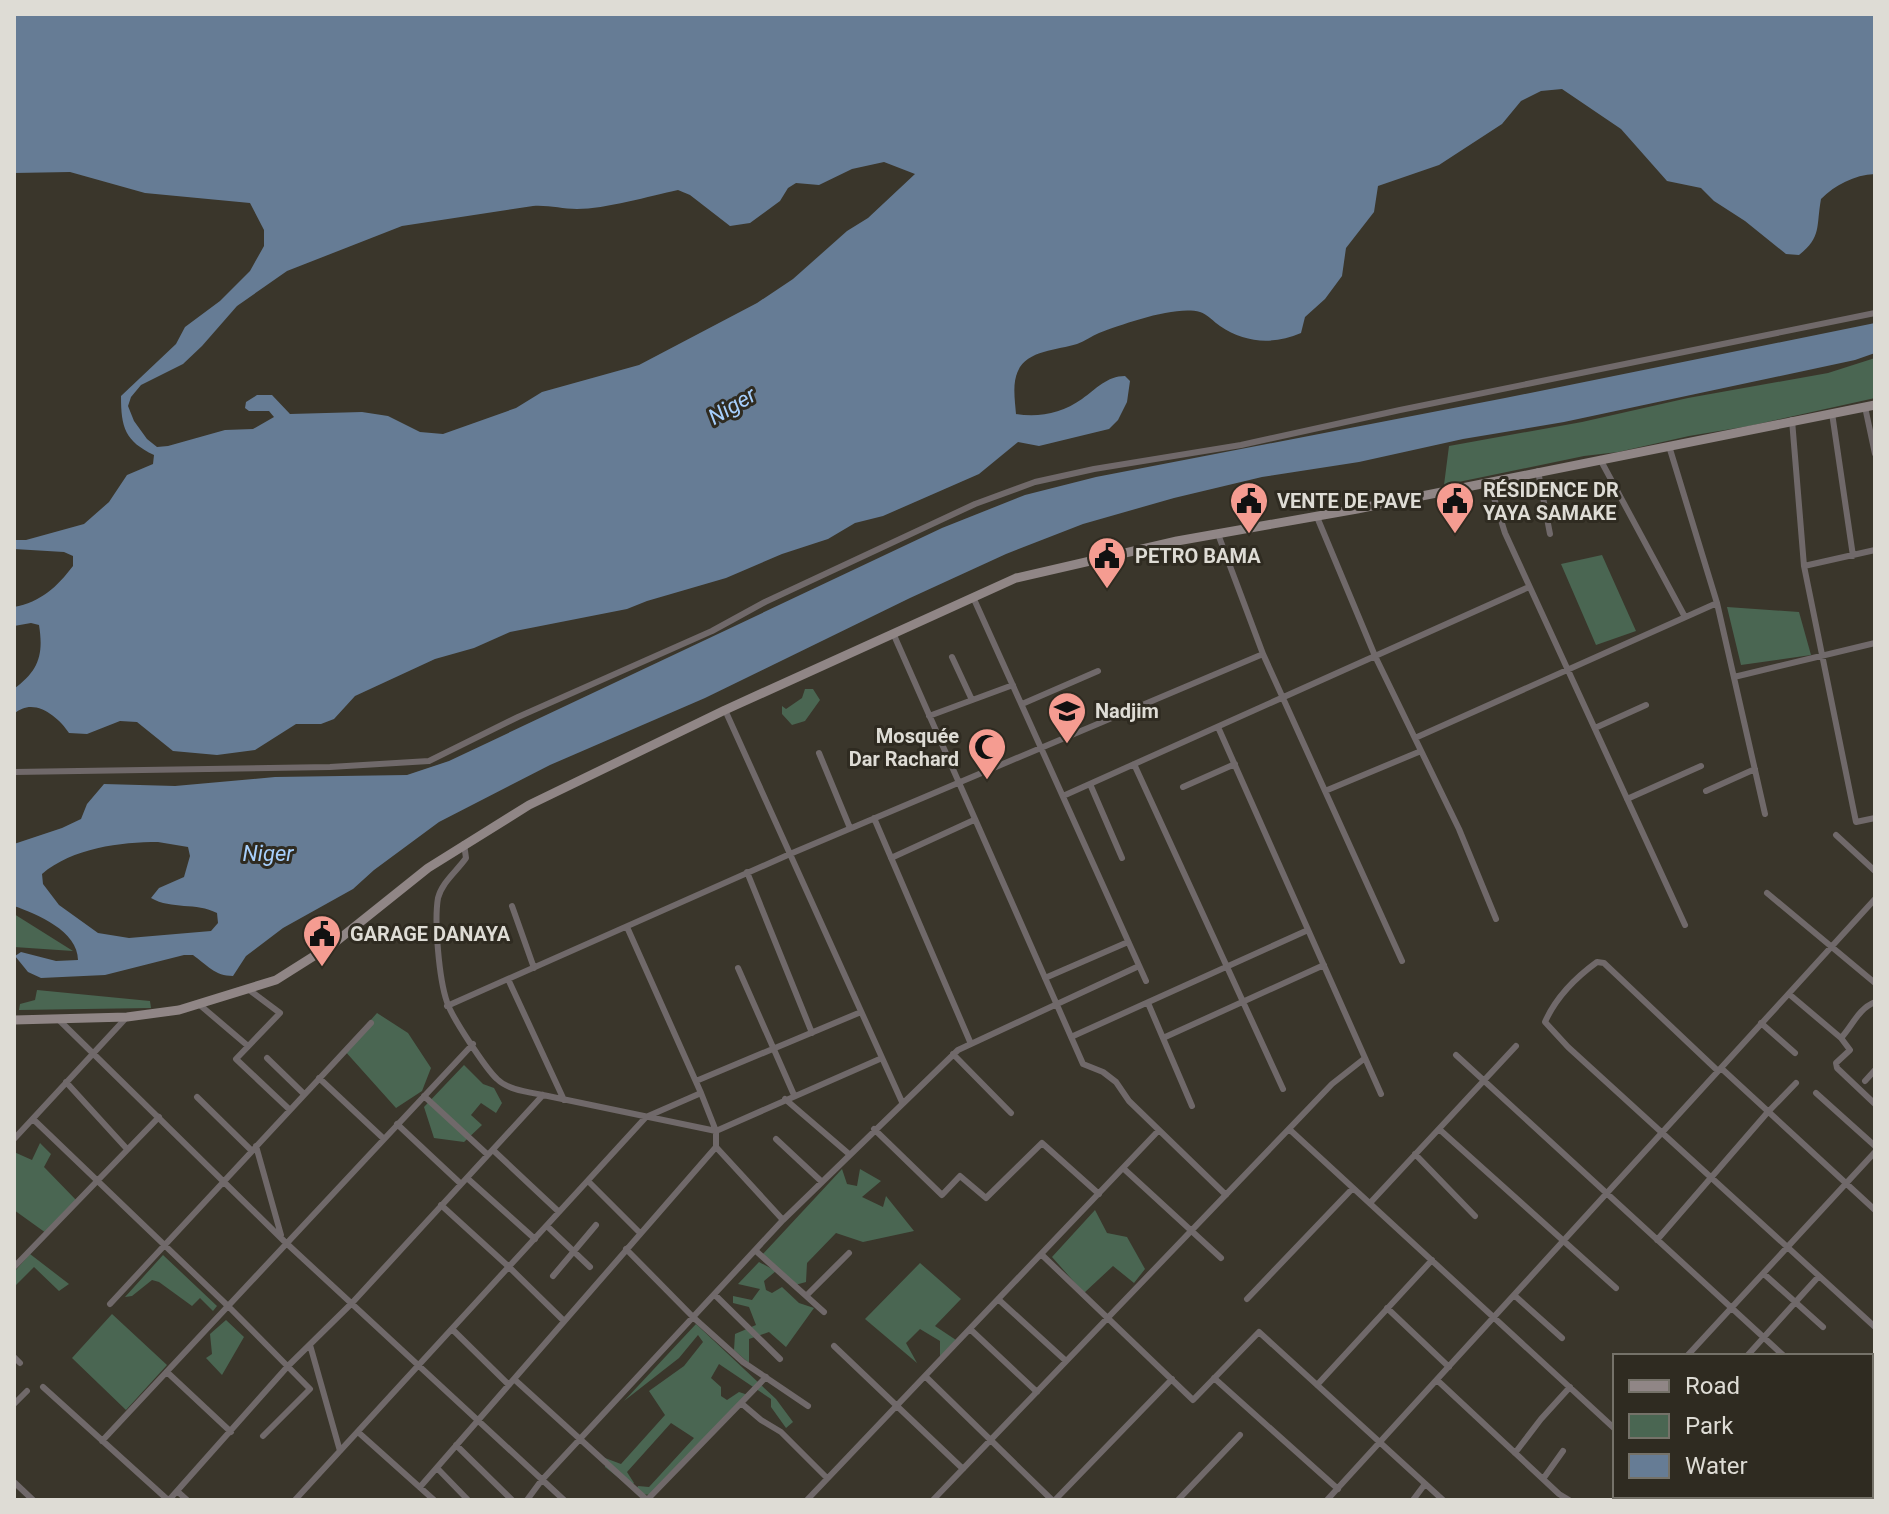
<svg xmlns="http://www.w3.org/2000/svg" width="1889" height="1514" font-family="Roboto,sans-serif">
<rect width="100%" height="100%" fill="#3a362b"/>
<path fill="#4a6652" d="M1875 358V398L1749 426 1689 436 1618 452 1584 456 1444 485 1449 446 1582 422 1688 398 1828 373Z
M1602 555 1636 631 1596 645 1561 564Z
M1727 607 1799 612 1811 655 1741 665Z
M805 689H813L820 700 805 721 792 725 782 714V706L786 709 802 698Z
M14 914 73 951 14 947Z
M37 990 150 1001 151 1008 19 1010 20 1004 35 1000Z
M377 1013 408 1033 431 1068 422 1091 396 1108 344 1050Z
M464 1065 483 1084 494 1088 502 1103 496 1113 481 1103 471 1115 482 1125 464 1142 434 1138 424 1107Z
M40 1143 51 1154 44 1167 77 1201 46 1233 14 1210V1152L32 1160Z
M842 1169 847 1184 857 1186 860 1169 881 1181 862 1197 883 1207 886 1196 914 1231 863 1242 836 1233 807 1263 806 1282 795 1285 761 1256Z
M1095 1210 1107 1233 1127 1237 1145 1269 1134 1283 1113 1266 1084 1293 1052 1257Z
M30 1254 69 1284 59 1291 34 1267 14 1287V1272Z
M163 1255 217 1306 213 1311 200 1298 192 1306 159 1282 152 1280 132 1296 125 1297Z
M759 1262 776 1271 764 1281 766 1290 772 1293 782 1287 799 1303 814 1308 786 1347 769 1332 749 1339V1363L734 1350 735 1334 756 1325 749 1307 733 1303V1296L752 1300 760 1289 738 1284Z
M920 1263 961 1299 935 1326 956 1340 940 1357V1341L920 1329 906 1343 917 1363 865 1319Z
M112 1314 167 1365 126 1410 72 1358Z
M226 1320 244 1337 222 1375 206 1358 212 1354 210 1334Z
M696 1324 776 1399 793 1422 786 1428 771 1407V1399L719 1364 711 1378 721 1387V1396L727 1400 739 1392 751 1396 650 1495 635 1493 638 1486 649 1487 694 1438 671 1423 627 1472 634 1483 630 1487 605 1467V1458L621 1464 665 1415 649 1391 684 1366 703 1342 698 1335 679 1358 624 1401Z"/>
<path fill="#667c95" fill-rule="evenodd" d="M14 14H1875V174C1854 175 1835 185 1821 199 1816 226 1822 237 1799 255L1786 254 1745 221 1714 201 1701 188 1667 181 1621 129 1562 89 1541 91 1521 101 1502 124 1439 165 1378 186 1374 212 1346 248 1342 276 1325 299 1305 317 1301 333C1273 345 1245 343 1220 326 1214 322 1207 314 1200 312 1176 305 1123 324 1099 333 1092 336 1085 341 1077 344 1058 350 1027 350 1018 371 1012 383 1015 401 1016 414 1039 418 1062 413 1082 399 1096 389 1107 376 1125 376L1130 381 1127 402 1118 420 1109 429 1039 446 1018 442 979 474 883 516 855 523 828 539 782 554 726 578 647 601 627 609 510 632 474 648 435 659 355 696 334 719 321 724H296L255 750 217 755 173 751 137 722 120 721 87 734 69 733C58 716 33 696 14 714V689C38 671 44 656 39 625L31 623 14 626V607C41 602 57 587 73 566V556L64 552 14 549V540H26L84 524 109 502 127 475 153 464 154 455C125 441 121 428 121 396L176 344 185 327 220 301 250 271 264 246V230L250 203 145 193 70 172 14 173ZM884 162 915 174 868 218 847 231 793 279 757 303 639 365 542 392 516 408 443 434 420 432 388 416 362 412 290 414 272 395H257L246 402 245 408 249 411H269L274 417 253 429 225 430 168 446 157 447 147 439 134 421 128 406 131 397 141 385 183 364 202 346 237 306 287 271 402 226 533 206C549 205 562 209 577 209 605 209 650 196 678 190L690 195 730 226 750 223 780 201 788 188 796 183 819 185 852 169Z
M1875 323V353L1855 360 1564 422 1463 439 1359 462 1262 477 1174 498 1083 524 1006 554 910 598 705 698 550 765 439 822 374 870 353 889 283 928 246 956 233 976C215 976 207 965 193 955H184L105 975 41 978 28 972 15 956 21 952 56 961 78 960C78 931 37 914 14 906V844L62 828 81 819 87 804 104 784 175 786 275 777 407 775 449 761 942 528 1025 495 1096 477 1505 398ZM158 842 188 847 190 856 184 877 159 888 151 898C172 910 196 902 217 913L218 923 211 931 129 938 98 933 59 905 43 884 42 874C72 848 121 842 158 842Z"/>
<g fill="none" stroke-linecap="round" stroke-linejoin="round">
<path stroke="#70696a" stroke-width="6" d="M1865 407 1875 454
M1832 413 1853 556
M1792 420 1804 566 1856 822 1875 818
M1669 446 1717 603 1765 814
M1600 459 1685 617
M1538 471 1550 534
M1489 482 1505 533 1685 925
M1317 517 1375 656 1459 829 1496 919
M1218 534 1263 654 1402 961
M1804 566 1875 550
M973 597 1146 981
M893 633 1083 1064 1103 1072 1116 1082 1129 1101 1226 1195
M952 657 972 700
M1734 677 1875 643
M1022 704 1098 671
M725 710 902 1102
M929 716 1013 685
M1218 727 1381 1094
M1595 728 1646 705
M1415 738 1717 603
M819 753 850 828
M1134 764 1283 1089
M14 772 330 767 429 761 518 717 712 631 765 602 975 504 1035 482 1094 469 1241 445 1400 410 1875 313
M1090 784 1122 858
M1183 787 1235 764
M1325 791 1421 751
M1706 791 1755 769
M1063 796 1529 587
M1627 799 1701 766
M874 818 971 1044
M1836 835 1875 871
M464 844 466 858C457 871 442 882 438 898 434 921 439 979 447 1002 451 1016 486 1069 497 1079 508 1090 528 1092 543 1095L716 1131 882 1058
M891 858 974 820
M747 872 812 1033
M1767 893 1875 983
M512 906 534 968
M738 968 794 1095
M1045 978 1128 942
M508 979 564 1100
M248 989 280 1013 236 1059 290 1110
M1789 994 1841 1038C1853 1025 1858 1009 1875 1002
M1148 1003 1192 1106
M201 1006 248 1046
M447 1006 790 854 1263 654
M59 1020 284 1241 564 1500
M1761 1023 1795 1053
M1071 1037 1308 930
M1163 1038 1324 965
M1841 1038 1850 1050 1836 1063 1837 1068 1875 1104
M953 1054 1011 1113
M1456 1055 1784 1356
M267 1058 304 1094
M1721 1068 1875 1210
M1718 1071 1604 963 1597 962C1575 978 1556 997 1545 1022L1568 1047 1875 1327
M319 1078 384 1139
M696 1081 861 1012
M1865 1081 1875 1070
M66 1082 127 1149
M1816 1093 1875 1146
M424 1096 488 1155
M197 1097 252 1151
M785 1099 849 1154
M33 1119 229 1307 310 1389 263 1436
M397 1124 461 1184
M874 1129 942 1195 960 1176 986 1198 1042 1143 1099 1194
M1289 1129 1615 1429
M1439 1129 1616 1288
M14 1139 126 1018
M776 1139 822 1182
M256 1146 281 1235
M716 1147 783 1220
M493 1150 559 1212
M1415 1154 1475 1216
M1123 1168 1221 1258
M467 1178 535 1239
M588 1181 640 1233
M1370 1203 1516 1046
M441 1205 509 1267 564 1321
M547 1226 590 1267
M1657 1240 1767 1113 1796 1083
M626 1249 694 1318 743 1362 808 1406
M756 1251 824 1312
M1041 1254 1193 1400 1259 1332 1443 1500
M14 1267 159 1117
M1764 1274 1823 1327
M553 1276 596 1225
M715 1295 780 1359
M1514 1295 1562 1338
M806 1296 849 1253
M998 1299 1066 1361
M1247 1299 1353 1188
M110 1304 371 1023
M1387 1308 1449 1367
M452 1329 509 1385
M970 1329 1037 1392
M310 1345 340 1451
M834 1346 963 1469
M1687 1356 1875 1152
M1747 1356 1819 1276
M14 1357 20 1363
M168 1373 231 1432
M925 1376 1052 1500
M1214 1378 1338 1489
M514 1379 647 1500
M1437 1380 1559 1494 1569 1500
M1317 1385 1432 1260
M43 1387 168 1500
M741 1403 761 1420 781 1432 827 1478
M14 1404 27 1391
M1871 1407 1875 1403
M358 1432 434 1500
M102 1441 473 1044
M456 1445 512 1500
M1515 1453 1541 1419 1570 1387
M437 1468 468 1500
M1543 1479 1563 1451
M14 1482 33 1500
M420 1487 716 1147V1131L701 1093 627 927
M177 1491 187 1500
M1688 1496 1692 1500
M1840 1496 1845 1500
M169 1500 288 1366 352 1303 543 1095
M295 1500 646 1117 701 1093
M527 1500 541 1481 783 1220 958 1050 1139 966
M647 1500 766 1377
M807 1500 1159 1130
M933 1500 1332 1084 1365 1058
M1055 1500 1172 1379
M1178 1500 1240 1435
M1327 1500 1875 899
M1413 1500 1425 1484
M1616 1500 1620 1496
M1784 1500 1788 1496"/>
<path stroke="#908686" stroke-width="9" d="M14 1020 127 1017 179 1010 276 980 333 944 428 868 529 805 725 710 1016 578 1177 541 1357 509 1875 405"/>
</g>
<defs>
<symbol id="civic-pin" viewBox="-11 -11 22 30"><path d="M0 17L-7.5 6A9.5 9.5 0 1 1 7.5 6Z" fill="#f59c91" stroke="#2f2b21"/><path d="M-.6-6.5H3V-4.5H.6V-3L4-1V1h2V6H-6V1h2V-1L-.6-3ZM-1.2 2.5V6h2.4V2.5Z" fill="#111"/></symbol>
<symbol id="university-pin" viewBox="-11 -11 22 30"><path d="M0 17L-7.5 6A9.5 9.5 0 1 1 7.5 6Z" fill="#f59c91" stroke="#2f2b21"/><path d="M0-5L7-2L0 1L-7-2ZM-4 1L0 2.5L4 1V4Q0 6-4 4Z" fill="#111"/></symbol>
<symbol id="mosque-pin" viewBox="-11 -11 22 30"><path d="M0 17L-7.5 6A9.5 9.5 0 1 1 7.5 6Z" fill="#f59c91" stroke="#2f2b21"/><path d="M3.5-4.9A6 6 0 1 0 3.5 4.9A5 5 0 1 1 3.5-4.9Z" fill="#111"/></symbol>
</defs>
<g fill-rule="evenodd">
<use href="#civic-pin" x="1227" y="479" width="44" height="60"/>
<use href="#civic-pin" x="1433" y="479" width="44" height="60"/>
<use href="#civic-pin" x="1085" y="534" width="44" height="60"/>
<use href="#university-pin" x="1045" y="689" width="44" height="60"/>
<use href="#mosque-pin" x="965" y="725" width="44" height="60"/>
<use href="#civic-pin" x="300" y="912" width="44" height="60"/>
</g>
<g text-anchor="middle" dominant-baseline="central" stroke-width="6" stroke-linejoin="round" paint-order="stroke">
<g font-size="20" font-weight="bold" fill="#dedcd5" stroke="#2f2b21" text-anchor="start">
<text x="1483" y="490">RÉSIDENCE DR<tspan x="1483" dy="23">YAYA SAMAKE</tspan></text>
<text x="1277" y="501">VENTE DE PAVE</text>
<text x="1135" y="556">PETRO BAMA</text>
<text x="1095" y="711">Nadjim</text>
<text x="959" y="736" text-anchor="end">Mosquée<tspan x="959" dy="23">Dar Rachard</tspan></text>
<text x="350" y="934">GARAGE DANAYA</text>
</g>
<g font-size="22" font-style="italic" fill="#a7cffc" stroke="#2f2b21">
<text transform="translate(732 406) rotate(-31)">Niger</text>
<text x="268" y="853">Niger</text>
</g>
</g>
<rect width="1889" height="1514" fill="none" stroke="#dedcd5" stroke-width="32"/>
<rect x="1613" y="1354" width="260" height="144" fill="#2f2b21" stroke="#757269" stroke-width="2"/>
<rect x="1629" y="1380" width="40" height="12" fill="#908686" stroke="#757269" stroke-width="2"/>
<text x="1685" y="1394" font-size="24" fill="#dedcd5">Road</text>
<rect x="1629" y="1414" width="40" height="24" fill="#4a6652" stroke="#757269" stroke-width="2"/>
<text x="1685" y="1434" font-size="24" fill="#dedcd5">Park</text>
<rect x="1629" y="1454" width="40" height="24" fill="#667c95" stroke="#757269" stroke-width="2"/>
<text x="1685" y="1474" font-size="24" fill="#dedcd5">Water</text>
</svg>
